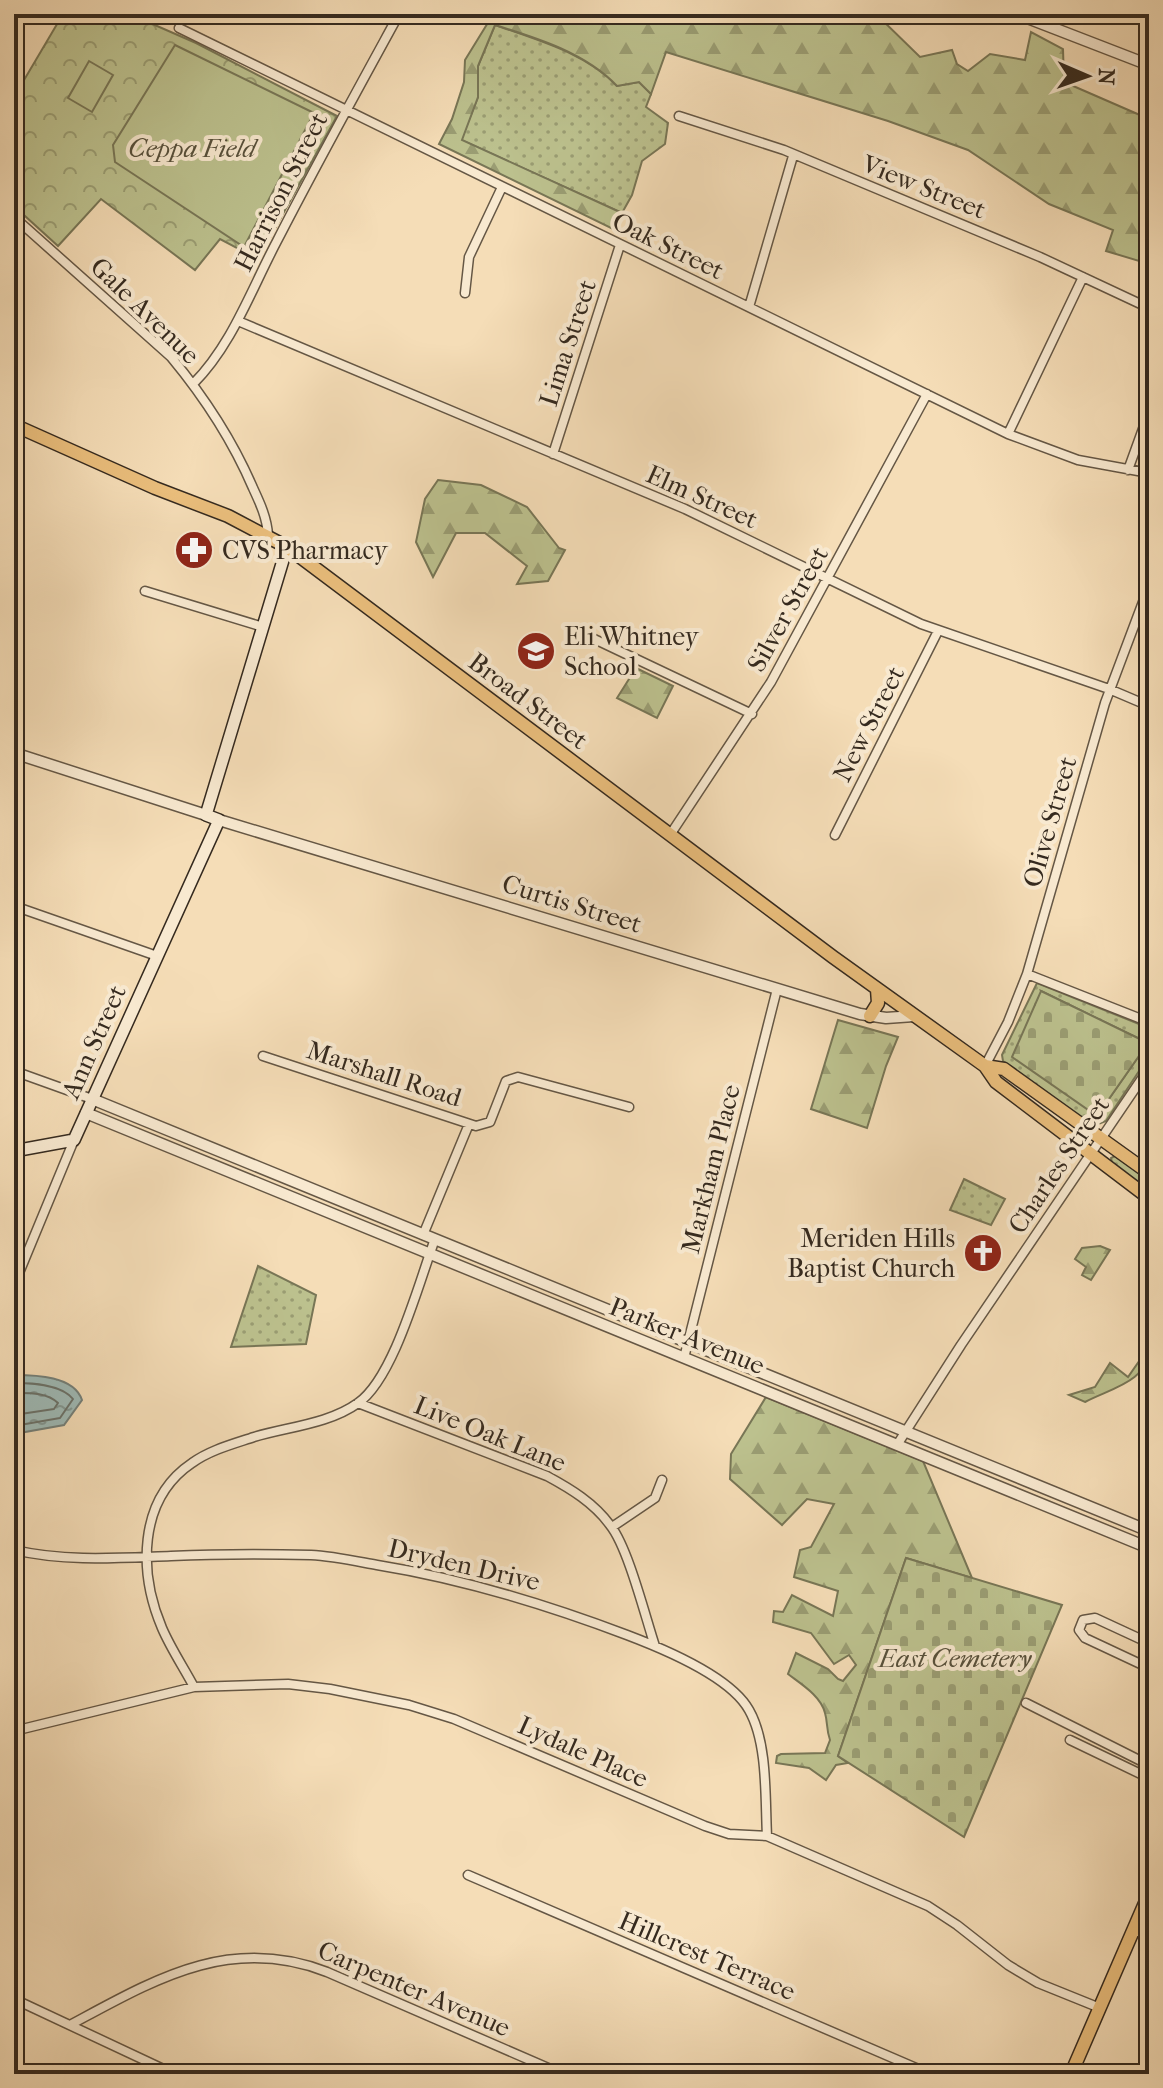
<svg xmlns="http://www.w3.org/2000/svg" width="1163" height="2088" font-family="'IM FELL French Canon',serif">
<defs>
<pattern id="grass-dots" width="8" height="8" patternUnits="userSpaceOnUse" patternTransform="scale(2)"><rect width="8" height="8" fill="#bcc18e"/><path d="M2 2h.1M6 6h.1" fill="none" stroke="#9a9d73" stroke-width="1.8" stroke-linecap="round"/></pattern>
<pattern id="forest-firs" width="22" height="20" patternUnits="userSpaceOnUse" patternTransform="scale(2)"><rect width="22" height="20" fill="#bcc18e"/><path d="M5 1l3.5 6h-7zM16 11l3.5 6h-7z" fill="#9a9d73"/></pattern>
<pattern id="cemetery-stones" width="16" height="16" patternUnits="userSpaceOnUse" patternTransform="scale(2)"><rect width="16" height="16" fill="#bcc18e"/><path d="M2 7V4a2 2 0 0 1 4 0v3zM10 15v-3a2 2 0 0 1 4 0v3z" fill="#9a9d73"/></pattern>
<pattern id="park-crowns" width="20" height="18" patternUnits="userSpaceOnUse" patternTransform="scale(2)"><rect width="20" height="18" fill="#bcc18e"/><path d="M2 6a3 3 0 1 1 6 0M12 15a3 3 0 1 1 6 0" fill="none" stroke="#9a9d73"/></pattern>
<pattern id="water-ripples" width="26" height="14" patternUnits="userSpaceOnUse" patternTransform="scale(2)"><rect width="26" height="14" fill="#9ebab6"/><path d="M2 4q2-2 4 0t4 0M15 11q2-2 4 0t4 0" fill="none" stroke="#829793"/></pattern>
</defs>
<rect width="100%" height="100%" fill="#f5ddb7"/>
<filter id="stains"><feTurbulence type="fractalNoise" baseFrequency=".0025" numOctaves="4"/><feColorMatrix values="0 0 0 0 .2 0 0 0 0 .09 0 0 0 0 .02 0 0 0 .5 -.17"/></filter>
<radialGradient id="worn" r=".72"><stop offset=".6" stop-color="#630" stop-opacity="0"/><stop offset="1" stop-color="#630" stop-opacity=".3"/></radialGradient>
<path fill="url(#grass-dots)" stroke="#787656" stroke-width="2" fill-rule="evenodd" d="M495 25C537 40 586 53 617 86L639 82 651 94 646 107 668 123 665 144 642 161 632 195 622 213 461 140 478 97V66Z
M1037 983 1149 1028V1056L1106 1121 1093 1126 1003 1061 1002 1055ZM1041 991 1148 1043 1097 1116Z
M1115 1156 1149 1180V1190L1112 1163 1111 1158Z
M964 1179 1005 1199 991 1225 950 1210Z
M258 1266 316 1295 306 1344 231 1347Z"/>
<path fill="url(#forest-firs)" stroke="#787656" stroke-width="2" d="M485 14H668L701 18 712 14H876L920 57 952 50 957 64 968 71 990 54 1025 60 1031 32 1063 49 1064 82 1149 119V264L1106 251 1113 230 1049 204 968 150 888 121 666 52 651 94 639 82 617 86C586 53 537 38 495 25L478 66V97L462 140 622 213 613 229 439 144 452 119 464 82 465 60 489 21Z
M438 480 481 485 527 507 559 548 565 550 548 581 517 584 527 566 485 533H456L433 577 416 542 425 499Z
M636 668 673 686 657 718 617 698Z
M838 1020 898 1037 886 1066 867 1128 811 1109Z
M1100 1246 1110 1250 1091 1280 1082 1275 1086 1267 1075 1259 1082 1248Z
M1149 1347C1149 1382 1111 1388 1085 1402L1069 1395 1095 1387 1110 1363 1128 1377Z
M766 1397 923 1461 972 1578 906 1558 838 1756 848 1763 836 1765 826 1780 809 1768 776 1763 777 1756 781 1754 825 1753 830 1740C826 1729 828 1723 825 1713 821 1696 801 1684 788 1674L796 1653 828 1669 838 1679 843 1681 856 1665 849 1655 834 1664 811 1633 773 1622 774 1611 783 1612 792 1595 833 1616 838 1591 794 1577 800 1550 811 1547 834 1504 807 1499 782 1525 730 1479 731 1454Z"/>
<path fill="url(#cemetery-stones)" stroke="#787656" stroke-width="2" d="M1041 991 1148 1043 1097 1116 1012 1057Z
M906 1558 1062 1605 964 1837 838 1756Z"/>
<path fill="url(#park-crowns)" stroke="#787656" stroke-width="2" d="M63 14 132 15 196 43 337 116 258 259 220 239 195 270 101 199 58 246 14 206V97Z"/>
<path fill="#bcc18e" stroke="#787656" stroke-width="2" d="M175 45 314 113 244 247 115 162 113 145Z
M89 61 113 75 92 112 68 98Z"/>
<path fill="url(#water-ripples)" stroke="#74807a" stroke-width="2" d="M14 1375C36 1375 74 1376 82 1400L64 1425 14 1434Z"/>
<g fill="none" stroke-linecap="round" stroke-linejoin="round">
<path stroke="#6a726a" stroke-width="2" d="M14 1383C32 1383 61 1384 73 1399L60 1418 14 1426
M14 1393C29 1393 47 1392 58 1403L54 1409 14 1415"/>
<defs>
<path id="minor" d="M179 28 1008 434 1078 460 1149 473
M679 116 784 150 1040 257 1149 308
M14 217 171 357C205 398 232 439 253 488 260 503 267 518 268 535
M465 293 469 257 502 187
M749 307 793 156
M238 321 685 509 921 624 1109 689 1149 706
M193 384C232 345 251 290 277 241 316 165 358 89 399 14
M1008 434 1083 277
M553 454 620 245
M1128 470 1149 412
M145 591 263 627
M590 637 752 714
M670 835 771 682 927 394
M835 835 938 631
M14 906 157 956
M1027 974 1149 1022
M263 1056 476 1126 490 1122 506 1081 518 1077 629 1107
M985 1066 1008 1022 1027 974 1105 703 1149 586
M14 1071 92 1099
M423 1235 469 1124
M14 1285 74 1140
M684 1358 777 989
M358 1403 547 1476C571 1489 594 1503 610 1525 628 1547 645 1616 655 1646
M897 1445 961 1345 1149 1068
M612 1527 655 1498 662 1480
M14 1550C67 1562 117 1558 171 1556 217 1554 264 1554 311 1555 332 1556 355 1561 377 1565 464 1579 545 1604 627 1635 664 1649 730 1676 749 1710 768 1743 765 1799 767 1836
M1149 1643 1095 1618 1083 1620 1079 1630 1085 1638 1149 1668
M194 1687C184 1668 171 1649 162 1628 139 1574 137 1500 192 1463 210 1450 233 1444 254 1437 287 1427 329 1424 358 1403 394 1378 419 1282 435 1239
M1026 1703 1149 1765
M14 1731 194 1687 288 1684 330 1689 409 1705 454 1719 705 1826 729 1834 767 1836 928 1906 957 1925 1008 1965 1038 1983 1100 2008
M1070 1740 1149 1778
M468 1875 930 2074
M1134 1930 1149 1937
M14 1999 174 2074
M70 2025C154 1980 229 1934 327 1972L562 2074"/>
<path id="tertiary" d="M1017 14 1149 65
M14 753 206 815
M219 820 860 1014 886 1018 914 1016
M92 1099 1149 1531
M86 1113 1149 1548"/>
<path id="secondary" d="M14 1151 74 1140 219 820 206 815 287 547"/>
<path id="primary" d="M14 425 155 488 228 516 287 547 833 957 985 1066 996 1082 1149 1198
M870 1016 878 1003 877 989
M985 1066 1004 1069 1149 1173
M1071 2074 1149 1894"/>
</defs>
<use href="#minor" stroke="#655745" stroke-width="11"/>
<use href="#tertiary" stroke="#655745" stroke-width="13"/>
<use href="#secondary" stroke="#352a1f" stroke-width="14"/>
<use href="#primary" stroke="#352a1f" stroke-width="15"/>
<use href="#minor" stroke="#f8e9d0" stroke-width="8"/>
<use href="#tertiary" stroke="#f8e9d0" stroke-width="10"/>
<use href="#secondary" stroke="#f8e9d0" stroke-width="11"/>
<use href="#primary" stroke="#eabe7c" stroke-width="12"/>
</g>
<defs>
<symbol id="pharmacy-disc" viewBox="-11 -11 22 22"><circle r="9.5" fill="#8f2418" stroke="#f8e9d0"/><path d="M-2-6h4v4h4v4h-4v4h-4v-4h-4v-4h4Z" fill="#fff"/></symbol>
<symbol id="school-disc" viewBox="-11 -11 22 22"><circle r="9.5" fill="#8f2418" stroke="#f8e9d0"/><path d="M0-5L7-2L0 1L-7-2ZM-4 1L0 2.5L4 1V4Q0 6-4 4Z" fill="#fff"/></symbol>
<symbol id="church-disc" viewBox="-11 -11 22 22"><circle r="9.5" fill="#8f2418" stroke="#f8e9d0"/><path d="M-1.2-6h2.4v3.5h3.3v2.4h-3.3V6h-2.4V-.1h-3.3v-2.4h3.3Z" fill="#fff"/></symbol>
</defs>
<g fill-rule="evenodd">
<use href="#pharmacy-disc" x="172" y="528" width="44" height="44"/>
<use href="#school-disc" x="514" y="629" width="44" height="44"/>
<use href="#church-disc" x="961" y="1231" width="44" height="44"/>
</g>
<g text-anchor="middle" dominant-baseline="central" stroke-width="8" stroke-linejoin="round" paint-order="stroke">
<g font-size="26" font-style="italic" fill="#57503b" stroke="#f8e9d0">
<text x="192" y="148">Ceppa Field</text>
<text x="955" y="1658">East Cemetery</text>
</g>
<g font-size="26" fill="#352a1f" stroke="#f8e9d0">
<text transform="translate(924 187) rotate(22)">View Street</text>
<text transform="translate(281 192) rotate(-63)">Harrison Street</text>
<text transform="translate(668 246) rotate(26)">Oak Street</text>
<text transform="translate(145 311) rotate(44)">Gale Avenue</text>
<text transform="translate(568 343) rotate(-72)">Lima Street</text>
<text transform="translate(702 497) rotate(24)">Elm Street</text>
<text transform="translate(788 609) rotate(-61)">Silver Street</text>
<text transform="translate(528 701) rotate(37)">Broad Street</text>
<text transform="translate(869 724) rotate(-63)">New Street</text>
<text transform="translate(1050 822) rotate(-74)">Olive Street</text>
<text transform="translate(572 904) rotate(17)">Curtis Street</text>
<text transform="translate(94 1042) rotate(-66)">Ann Street</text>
<text transform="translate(384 1074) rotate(18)">Marshall Road</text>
<text transform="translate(1059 1165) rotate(-56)">Charles Street</text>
<text transform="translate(711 1169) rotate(-76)">Markham Place</text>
<text transform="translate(687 1336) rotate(22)">Parker Avenue</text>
<text transform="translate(490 1434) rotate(22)">Live Oak Lane</text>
<text transform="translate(464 1565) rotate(13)">Dryden Drive</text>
<text transform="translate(583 1752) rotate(24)">Lydale Place</text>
<text transform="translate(707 1956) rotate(23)">Hillcrest Terrace</text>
<text transform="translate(414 1989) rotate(23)">Carpenter Avenue</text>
</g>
<g font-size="26" fill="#352a1f" stroke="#f8e9d0" text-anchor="start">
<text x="222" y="550">CVS Pharmacy</text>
<text x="564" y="636">Eli Whitney<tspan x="564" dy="30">School</tspan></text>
<text x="955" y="1238" text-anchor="end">Meriden Hills<tspan x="955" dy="30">Baptist Church</tspan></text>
</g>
</g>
<rect width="1163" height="2088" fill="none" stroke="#f5ddb7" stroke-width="48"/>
<rect x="16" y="16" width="1131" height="2056" fill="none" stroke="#352a1f" stroke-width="4"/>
<rect x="24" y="24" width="1115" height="2040" fill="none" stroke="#352a1f" stroke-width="2"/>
<g transform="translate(1087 76) rotate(92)" stroke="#f8e9d0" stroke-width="6" paint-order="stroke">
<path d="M0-6L14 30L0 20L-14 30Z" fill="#352a1f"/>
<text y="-12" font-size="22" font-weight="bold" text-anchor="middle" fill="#352a1f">N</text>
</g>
<rect width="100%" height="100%" filter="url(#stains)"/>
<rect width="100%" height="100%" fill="url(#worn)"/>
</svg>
